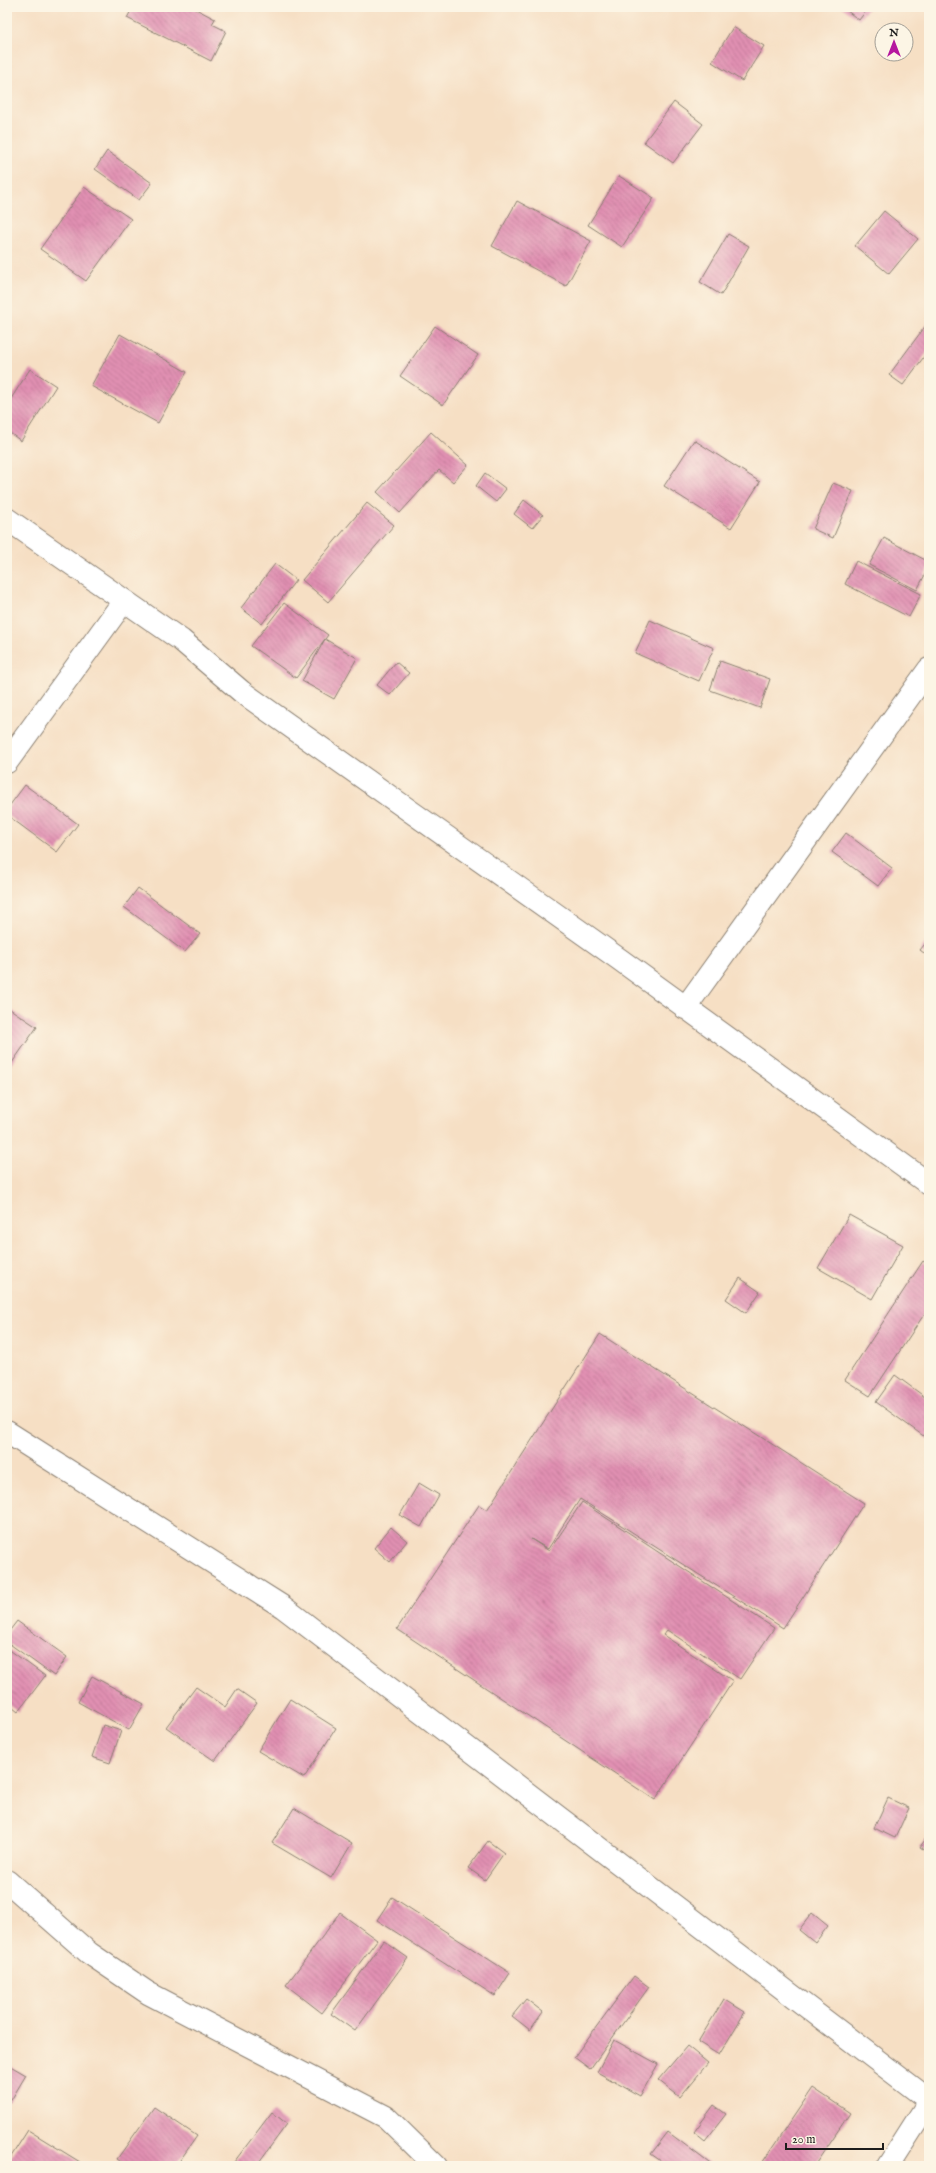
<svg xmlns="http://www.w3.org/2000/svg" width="936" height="2173" font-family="'IM FELL English',serif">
<defs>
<pattern id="building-back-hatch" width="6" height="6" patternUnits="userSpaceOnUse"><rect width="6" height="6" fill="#e190b2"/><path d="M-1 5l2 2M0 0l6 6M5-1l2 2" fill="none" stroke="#b67590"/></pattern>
</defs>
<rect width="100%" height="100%" fill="#fcf5e5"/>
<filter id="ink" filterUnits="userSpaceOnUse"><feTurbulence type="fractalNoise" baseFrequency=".025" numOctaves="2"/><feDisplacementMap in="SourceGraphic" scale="8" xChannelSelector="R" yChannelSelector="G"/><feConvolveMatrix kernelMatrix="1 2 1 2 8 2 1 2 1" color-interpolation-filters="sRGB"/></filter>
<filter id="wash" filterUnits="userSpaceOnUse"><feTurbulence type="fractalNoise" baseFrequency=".012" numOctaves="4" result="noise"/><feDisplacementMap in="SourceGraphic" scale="16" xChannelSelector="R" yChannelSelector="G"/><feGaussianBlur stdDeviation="0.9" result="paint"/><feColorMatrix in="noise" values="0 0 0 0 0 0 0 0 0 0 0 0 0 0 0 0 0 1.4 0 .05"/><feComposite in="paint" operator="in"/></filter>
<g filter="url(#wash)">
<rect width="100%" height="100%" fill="#f6dfc4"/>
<g id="blocks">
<path fill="url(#building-back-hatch)" d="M133 7H192L215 19 212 24 226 31 211 61 127 18Z
M842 7H869L859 20Z
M733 27 764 46 742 81 712 62Z
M674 102 703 124 673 163 644 142Z
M107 151 152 183 139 200 95 169Z
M619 176 654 198 622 247 588 225Z
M84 187 131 219 86 281 40 249Z
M517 201 591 241 566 286 492 246Z
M884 211 918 239 889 274 855 246Z
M728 234 749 246 721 295 700 282Z
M929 321V350L903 385 889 375Z
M435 326 478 355 443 405 400 376Z
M120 334 187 372 158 423 91 386Z
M30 369 56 386 21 441 7 431V405Z
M431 432 468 465 453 482 439 470 400 513 377 492Z
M694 440 760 482 731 528 664 486Z
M485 473 506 489 496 502 476 486Z
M833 483 853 491 833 538 813 529Z
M524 500 543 515 532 528 514 514Z
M367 503 394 525 328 602 302 580Z
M884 538 929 562V567L917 590 869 565Z
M856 561 921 594 909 617 845 584Z
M275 564 296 580 262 624 241 608Z
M284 603 328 635 296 678 251 646Z
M650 620 714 648 699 681 635 653Z
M325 639 357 658 334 699 302 681Z
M720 661 770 679 760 708 710 690Z
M396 662 409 673 390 695 377 685Z
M25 785 78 824 57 852 7 815V809Z
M846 833 892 868 878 886 832 852Z
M138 888 200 934 185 952 124 907Z
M929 939V957L920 950Z
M7 1007 37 1027 7 1070Z
M849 1215 903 1245 872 1299 818 1268Z
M923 1261 929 1265V1307L870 1396 845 1380Z
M740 1278 760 1292 746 1313 726 1299Z
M600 1334 864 1503 783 1628 580 1499 548 1549 531 1539 549 1551 582 1502 774 1628 740 1679 667 1630 663 1635 733 1681 655 1800 397 1629 479 1505 487 1510Z
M895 1375 929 1400V1440L876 1402Z
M419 1483 439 1495 421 1527 400 1515Z
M391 1527 407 1541 390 1562 374 1548Z
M17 1621 67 1657 54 1676 7 1642V1634Z
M7 1648 45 1676 18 1712 7 1703Z
M92 1676 144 1704 129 1730 78 1702Z
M196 1687 225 1707 237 1689 257 1703 215 1761 166 1727Z
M290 1699 336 1728 304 1778 258 1751Z
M103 1725 121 1731 110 1763 92 1757Z
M888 1798 909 1808 895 1838 874 1828Z
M294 1808 352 1843 331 1878 272 1843Z
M929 1834V1853L920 1847Z
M488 1841 504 1853 485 1880 468 1868Z
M392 1897 510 1973 495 1996 377 1920Z
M340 1913 377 1940 322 2013 286 1985Z
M812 1913 828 1926 815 1943 799 1930Z
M384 1941 408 1958 355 2031 331 2014Z
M634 1976 649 1987 590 2069 574 2057Z
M526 1999 543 2012 530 2030 512 2016Z
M724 1999 745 2012 719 2055 698 2042Z
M614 2040 658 2064 640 2096 597 2072Z
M687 2046 708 2063 680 2097 658 2080Z
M7 2064 26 2075 10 2102 7 2100Z
M813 2088 850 2113 814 2166H760Z
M714 2105 726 2114 705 2141 694 2132Z
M154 2107 197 2136 176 2166H127L117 2159Z
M272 2112 287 2124 256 2166H231Z
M28 2130 80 2162 77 2166H7V2163Z
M668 2132 713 2166H668L651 2154Z"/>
</g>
</g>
<g filter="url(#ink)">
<use href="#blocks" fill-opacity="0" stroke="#897e70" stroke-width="1"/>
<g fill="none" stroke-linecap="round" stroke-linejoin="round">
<defs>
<path id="minor" d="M7 519 181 640 242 692 619 959 929 1184
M7 762 123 602
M685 1008 929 669
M7 1432 283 1607 929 2100
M7 1881 89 1953 148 1993 386 2117 436 2166
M888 2166 929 2102"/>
</defs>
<use href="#minor" stroke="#897e70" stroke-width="24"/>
<use href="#minor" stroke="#fff" stroke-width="22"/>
</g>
</g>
<rect width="936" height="2173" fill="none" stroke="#fcf5e5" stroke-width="24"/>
<g transform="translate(894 42)"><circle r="19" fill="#fcf5e5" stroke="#a29e95"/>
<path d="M0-3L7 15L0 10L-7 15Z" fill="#b5179e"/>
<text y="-6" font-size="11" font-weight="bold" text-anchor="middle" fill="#1c1c1c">N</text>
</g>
<path d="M786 2143v6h97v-6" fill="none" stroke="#1c1c1c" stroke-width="2"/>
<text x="792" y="2143" font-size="12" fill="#1c1c1c" stroke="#fcf5e5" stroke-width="3" paint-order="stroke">20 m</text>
</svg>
